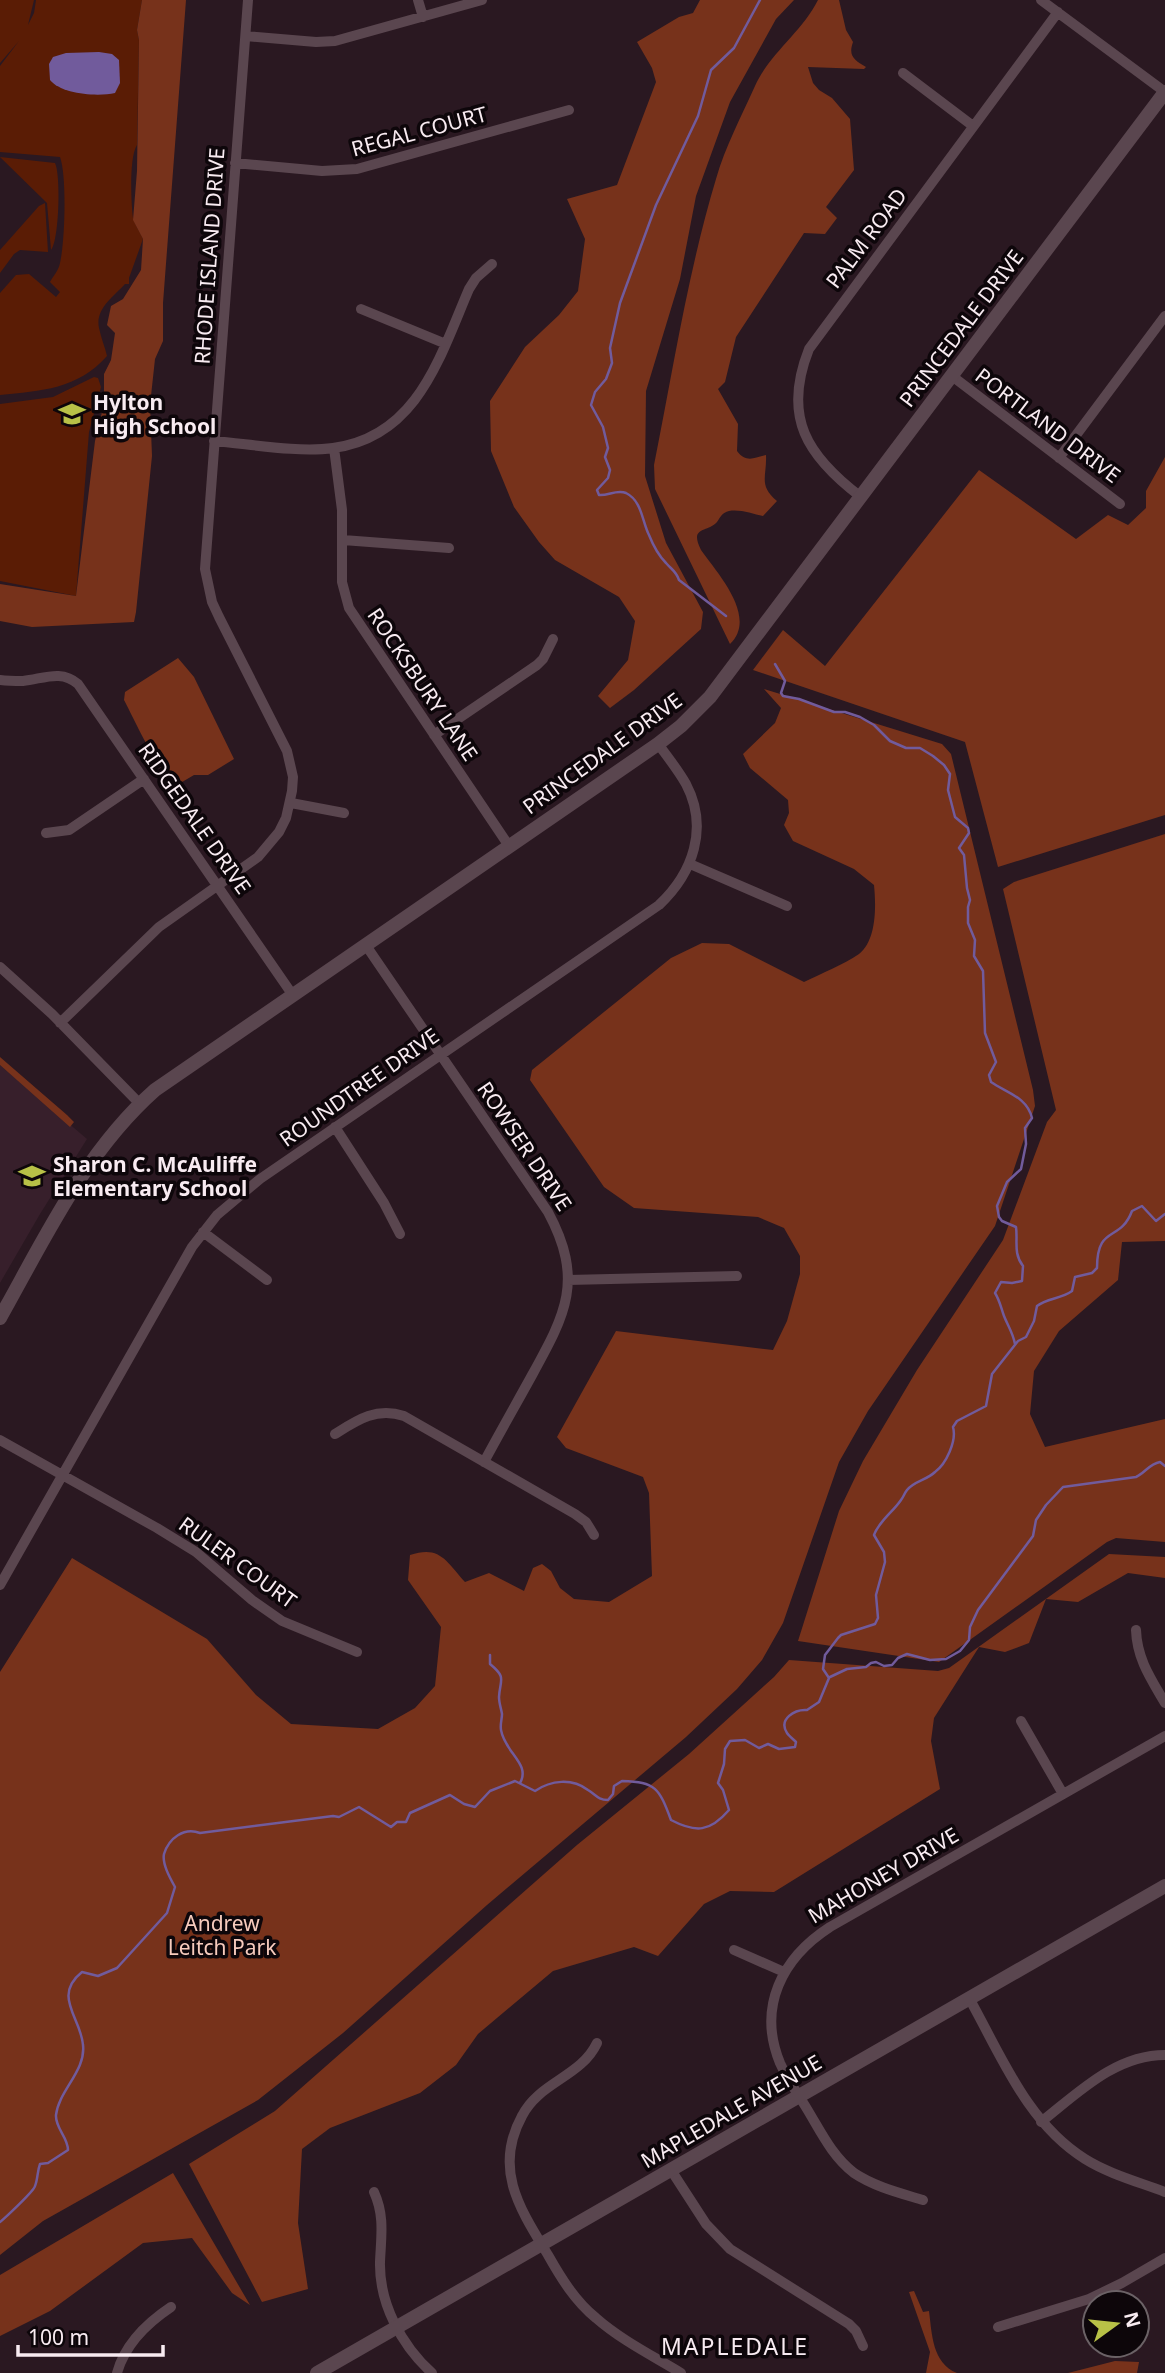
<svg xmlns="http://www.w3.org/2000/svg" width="1165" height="2373" font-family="'Noto Sans',sans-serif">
<rect width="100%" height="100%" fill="#2a1821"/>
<path fill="#371f2b" d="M0 1065 87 1139 40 1214 0 1283Z"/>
<path fill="#5a1c05" d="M0 0H34L28 25 34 13 36 0H142L137 30 139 40 137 145C129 157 131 203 133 218 135 225 140 232 143 239L129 278V284H125C113 297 95 309 99 328 101 338 105 347 107 356 78 389 41 391 0 395V293L16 275 29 274 56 297 60 292 50 282C53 276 59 270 60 263 65 241 67 176 60 157L0 152V66L19 41 0 63Z
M0 157 55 163C61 175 59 241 51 250L47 203Z
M45 203 48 252 20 250 14 254 0 273V250L39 206Z
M94 377 98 378 101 387 89 432 76 596 0 581V404L53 397Z"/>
<path fill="#77321b" d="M142 0H186L163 303V341L155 359 150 405 152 456 136 612 134 622 32 627 0 621V584L76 596 95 441 104 404V374L111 360 115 333 107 325 111 306 123 299 141 270 143 239 133 220 137 171 139 40 137 30Z
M700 0H794L776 19 730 102 696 196 680 279 646 391 645 476 666 543 703 612 701 629 634 690 610 708 598 696 628 660 635 621 619 597 555 560 539 542 514 507 491 451 490 401 525 347 559 315 578 291 585 239 567 199 617 185 656 82 652 68 637 42 679 17 693 13Z
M818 0H839L846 30 853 42C848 56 854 60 866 67L864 69 808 67 813 83 819 90 832 98 850 119 854 170 826 207 837 218 825 234 804 233 736 337 725 382 718 389 738 424 737 451C746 463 754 458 766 455 767 477 758 485 777 501L763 516C753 514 740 509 729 511 722 513 721 516 717 522 707 533 689 526 701 550 718 574 758 617 730 644L655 489 654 465C673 370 688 272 716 179 725 147 742 115 755 86 770 53 802 32 818 0Z
M1165 457V815L998 867 965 742 753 670 783 630 825 666 979 470 1076 539 1108 515 1128 525 1146 508V491Z
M178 658 194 677 234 759 208 775H194L177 785C160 776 134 719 124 700L125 692Z
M764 689 942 744 951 754 1033 1090 1035 1106 995 1226 868 1411 839 1462 783 1623 762 1660 737 1689 686 1737 487 1905 343 2033 258 2100 43 2221 0 2255V1672L72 1558 207 1639 256 1695 291 1724 378 1729 415 1708 435 1686 441 1627 408 1580 410 1555C440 1545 446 1561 465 1582L489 1573 524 1591 533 1568 542 1564 551 1571 560 1588 574 1599 609 1602 652 1576 649 1493 643 1477 566 1448 557 1437 616 1331 773 1350 787 1321 800 1274V1256L784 1228 758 1217 634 1208 604 1187 530 1080 532 1070 671 958 702 943 729 944 804 982C822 973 843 965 859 954 877 940 876 905 874 885L854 869 793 841 784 825 789 813 788 800 750 768 743 754 775 723 781 708Z
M1165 834V1241L1122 1242 1118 1280 1059 1331 1034 1371 1030 1414 1045 1447 1165 1419V1542L1116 1538 1107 1542 939 1662 798 1641 839 1511 863 1461 917 1370 1003 1240 1047 1122 1056 1110 1003 889 1014 882Z
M0 1057 67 1115 74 1122 70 1127 0 1065Z
M1109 1554 1165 1557V1578L1128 1573 1078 1602 1046 1599 1029 1643 1005 1652 979 1647 934 1718 931 1741 940 1789 774 1892 730 1891 704 1904 658 1956 634 1947 553 1971 478 2034 456 2065 420 2093 330 2128 302 2149 298 2223 308 2289 262 2302 189 2164 275 2111 577 1845 689 1754 774 1677 789 1660 938 1671 949 1668Z
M173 2173 250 2305 232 2293 192 2238 143 2243 50 2311 0 2336V2275Z
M914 2291 923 2312 929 2311C932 2334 932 2363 957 2373H926L930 2352 909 2292Z
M1115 2361 1139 2362 1137 2373H1068Z"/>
<path fill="#715b9c" d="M99 52 112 54 119 60 120 83 115 93C97 97 61 94 50 80L49 64 53 57 66 53Z"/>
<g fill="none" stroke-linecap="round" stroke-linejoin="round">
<path stroke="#715b9c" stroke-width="2.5" d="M726 616 679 580C676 571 672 570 666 563 659 556 653 545 649 535 642 521 642 501 626 493 617 489 608 496 599 495L597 490 608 478 610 470 605 457 608 448 603 427 591 405 595 392 606 379 612 363 610 348 620 303 656 205 698 116 711 70 734 48 760 0
M775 664 785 681 781 693 783 696 799 699 834 712H845L860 717 874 725 890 741 906 748H920L933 756 944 765 950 774 948 790 955 817 968 828 969 833 959 848 964 855 967 888 970 900 968 907V923L975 940 974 956 983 971 985 1033 996 1062 989 1075 991 1082C1007 1093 1027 1097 1032 1118L1025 1128 1026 1144 1021 1169 1007 1182 997 1206 999 1217 1002 1221 1016 1227C1018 1241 1013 1253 1023 1266L1022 1281 1012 1283 1001 1282 995 1293C1000 1301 1001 1308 1004 1316 1008 1326 1013 1333 1015 1344
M490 1655V1664C507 1678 500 1679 499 1697 499 1703 501 1708 502 1714 502 1719 500 1724 501 1730 505 1753 531 1764 520 1783
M830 1677 847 1669 866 1667 871 1663 876 1662 884 1666 892 1665 898 1658 907 1654 930 1660 946 1659 960 1651 969 1640 970 1627 978 1610 1033 1536 1036 1520 1046 1505 1063 1487 1136 1477C1145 1473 1149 1464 1160 1462L1165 1466
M0 2222C5 2218 34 2191 35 2186 38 2179 37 2172 40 2164L48 2163 68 2150C68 2137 55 2128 56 2115 59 2090 86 2071 83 2045 81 2018 52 1996 82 1972L98 1976 117 1968 167 1913 175 1887C170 1878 162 1864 164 1854 169 1838 184 1827 200 1833L333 1816 339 1817 359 1807 391 1827 397 1822H406L410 1813 450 1795 464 1804 475 1807 490 1791 515 1781 535 1791C551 1780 572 1778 588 1790 596 1795 598 1800 608 1800L613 1794 614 1786 622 1781C656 1782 659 1788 671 1820 696 1833 710 1832 729 1810L723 1790 718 1783 724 1764 725 1749 730 1741 745 1740 759 1748 768 1744 779 1749 795 1747 796 1742C793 1739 789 1736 787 1733 778 1719 795 1709 807 1710L819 1702 829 1678 823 1669 825 1655 838 1638 841 1635 875 1624 878 1618 876 1595 885 1562 884 1552 874 1535C879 1521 893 1512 901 1500 904 1496 904 1494 907 1490 914 1481 927 1480 935 1472 946 1464 957 1441 953 1427L957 1421 986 1406 992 1374 1018 1341 1026 1337 1034 1321 1037 1306C1047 1298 1061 1299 1072 1291L1075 1277 1092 1273 1097 1268C1097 1224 1120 1243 1132 1211L1142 1206 1156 1221 1165 1214"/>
<path stroke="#5a464f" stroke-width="10" d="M418 0 423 17
M1041 0 1165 92
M246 36 316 42 335 41 482 0
M903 73 973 126
M235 163 322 171 357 169 569 110
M361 309 446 344
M952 376 1120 504
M214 441C250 444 298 453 333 448 418 437 440 356 469 289L476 278 492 264
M334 448 342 510V582L349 608 509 846
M1059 458 1165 316
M861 497C807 456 782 417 809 349L1058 12
M343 540 449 548
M0 680C8 681 15 681 23 681 43 679 61 669 78 684L292 994
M434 735 537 665 543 659 553 639
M291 803 344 813
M46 833 69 830 144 779
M690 864 787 906
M365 944 548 1212C585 1281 565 1315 531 1377 515 1406 499 1434 484 1462
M0 967 52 1014 140 1104
M60 1023 159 927 258 857 279 832 286 818 292 791 293 777 287 751 219 617 212 602 205 569 248 0
M335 1127 384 1203 400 1234
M203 1232 267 1280
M568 1280 737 1276
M335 1434C357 1420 376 1407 404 1416L575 1514 586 1522 594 1535
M0 1440 157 1528 196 1552 252 1600 282 1621 357 1652
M0 1585 192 1247 217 1215 260 1179 659 905C693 873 709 828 686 784 678 770 668 757 658 744
M1136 1630C1137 1659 1151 1679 1165 1703
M1021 1721 1063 1794
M734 1950 784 1972
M969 1998C1001 2055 1027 2123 1085 2159 1109 2174 1139 2182 1165 2192
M597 2043C581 2077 539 2082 522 2116 493 2169 520 2209 548 2255 561 2278 575 2301 596 2318 621 2340 653 2356 681 2373
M1041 2122C1078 2093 1115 2055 1165 2055
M671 2170 706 2224 730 2249 849 2324 856 2331 863 2346
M374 2192C385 2216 381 2237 380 2262 379 2304 402 2346 432 2373
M923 2200C900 2193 875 2187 854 2173 832 2156 821 2132 807 2109 798 2094 787 2079 780 2063 757 2007 782 1958 830 1927L1165 1736
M998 2327 1089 2299 1122 2283 1165 2258
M117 2373C125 2344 147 2323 171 2307"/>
<path stroke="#5a464f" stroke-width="14" d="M0 1318C45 1238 85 1152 155 1090L658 744 681 726 710 697 1165 92
M317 2373 1165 1886"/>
</g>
<defs>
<symbol id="school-bare" viewBox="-9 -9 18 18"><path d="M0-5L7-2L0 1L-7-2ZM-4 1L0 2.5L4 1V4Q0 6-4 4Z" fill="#b8c147" stroke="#0d060a" stroke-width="2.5" paint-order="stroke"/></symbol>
</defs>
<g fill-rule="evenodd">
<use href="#school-bare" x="53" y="395" width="38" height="38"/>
<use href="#school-bare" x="13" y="1157" width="38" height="38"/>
</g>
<g text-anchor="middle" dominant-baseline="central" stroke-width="7" stroke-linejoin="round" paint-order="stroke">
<g font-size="21" fill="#f8ebf1" stroke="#0d060a">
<text transform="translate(419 131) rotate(-15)">REGAL COURT</text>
<text transform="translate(866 238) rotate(-53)">PALM ROAD</text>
<text transform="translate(209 256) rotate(-86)">RHODE ISLAND DRIVE</text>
<text transform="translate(961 328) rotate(-53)">PRINCEDALE DRIVE</text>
<text transform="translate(1048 425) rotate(37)">PORTLAND DRIVE</text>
<text transform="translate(423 684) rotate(56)">ROCKSBURY LANE</text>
<text transform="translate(602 753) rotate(-36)">PRINCEDALE DRIVE</text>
<text transform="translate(195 818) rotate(55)">RIDGEDALE DRIVE</text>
<text transform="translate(359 1087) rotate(-35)">ROUNDTREE DRIVE</text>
<text transform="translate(525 1146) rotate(56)">ROWSER DRIVE</text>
<text transform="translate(238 1562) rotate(36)">RULER COURT</text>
<text transform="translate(883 1875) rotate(-30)">MAHONEY DRIVE</text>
<text transform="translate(731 2111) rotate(-30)">MAPLEDALE AVENUE</text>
</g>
<g font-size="21" font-weight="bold" fill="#f8ebf1" stroke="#0d060a" text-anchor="start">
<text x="93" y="402">Hylton<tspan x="93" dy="24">High School</tspan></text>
<text x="53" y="1164">Sharon C. McAuliffe<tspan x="53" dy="24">Elementary School</tspan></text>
</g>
<g font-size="21" fill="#f7cbbd" stroke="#0d060a">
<text x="222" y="1923">Andrew<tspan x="222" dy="24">Leitch Park</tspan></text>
</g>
<g font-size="23" letter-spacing="2" fill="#f8ebf1" stroke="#0d060a">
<text x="735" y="2346">MAPLEDALE</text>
</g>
</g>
<g transform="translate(1116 2324) rotate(75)"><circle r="33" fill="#0d060a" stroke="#6b6266" stroke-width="2"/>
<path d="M0-5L12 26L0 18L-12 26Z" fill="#b8c147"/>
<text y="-10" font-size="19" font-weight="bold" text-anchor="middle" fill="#f8ebf1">N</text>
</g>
<path d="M18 2345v10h145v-10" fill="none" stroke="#f8ebf1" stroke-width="3.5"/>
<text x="28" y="2345" font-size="21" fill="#f8ebf1" stroke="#0d060a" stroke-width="5" paint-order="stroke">100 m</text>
</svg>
